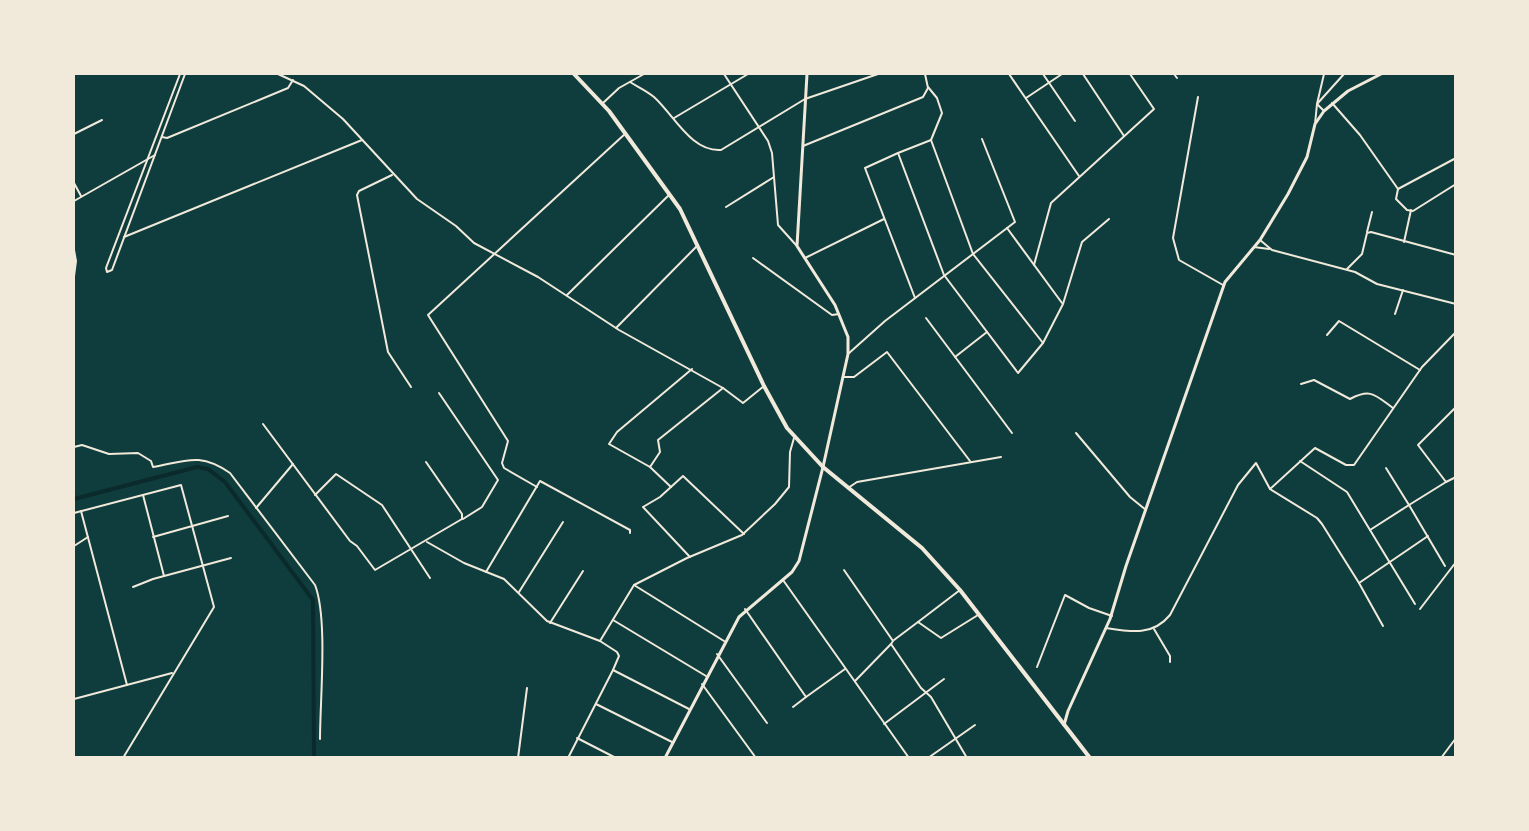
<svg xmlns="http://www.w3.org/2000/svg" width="1529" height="831" viewBox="0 0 1529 831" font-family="Mulish,sans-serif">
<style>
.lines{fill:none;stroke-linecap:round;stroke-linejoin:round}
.canal{stroke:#0a2a2b;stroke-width:4}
.minor{stroke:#f1e9da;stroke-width:2}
.tertiary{stroke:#f1e9da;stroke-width:3}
.trunk{stroke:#f1e9da;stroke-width:4}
</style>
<rect width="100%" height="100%" fill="#0f3d3e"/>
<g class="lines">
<!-- canal -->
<path class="canal" d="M74,499L197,467L208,469L225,482L313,600L314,758"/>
<!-- minor -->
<g class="minor">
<path d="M180,74L106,268L107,272L112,270L185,74"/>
<path d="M278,74L304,86L343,119L417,199L456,226L474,243L538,277L619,330L723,388"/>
<path d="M724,74L768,141L772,153L778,225L796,245"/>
<path d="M1009,74L1079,176"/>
<path d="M1043,74L1075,121"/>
<path d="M1083,74L1124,136"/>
<path d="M1174,74L1177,78"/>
<path d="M1324,74L1317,104L1324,111"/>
<path d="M630,82C638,87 647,91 654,97C674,115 691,152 721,150L805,99L878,74"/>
<path d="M928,87L937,98L942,113L931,140L973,254L1043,343"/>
<path d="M1198,97L1173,238L1179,260L1223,285"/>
<path d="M1026,98L1062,74"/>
<path d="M603,103L619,88L644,74"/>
<path d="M1332,103L1360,135L1398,189L1456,158"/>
<path d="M674,118L748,74"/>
<path d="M1455,118L1456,120"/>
<path d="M1315,124L1317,104L1344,74"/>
<path d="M74,134L102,120"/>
<path d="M162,137L167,138L288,88L293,80"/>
<path d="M803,146L923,97L928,88L925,74"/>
<path d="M898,153L931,140"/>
<path d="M392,175L359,191L357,195L388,352L411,387"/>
<path d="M74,183L81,196"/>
<path d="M1398,189L1396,199L1407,210L1413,211L1456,184"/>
<path d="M74,201L155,155"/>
<path d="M726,207L774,177"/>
<path d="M1007,228L1062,303"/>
<path d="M1367,232L1372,212"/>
<path d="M124,237L362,140"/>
<path d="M1260,240L1272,250L1355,272L1377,284L1456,304"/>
<path d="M1404,242L1411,210"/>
<path d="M1254,247L1269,249"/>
<path d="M74,250L76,261L74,276"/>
<path d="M753,258L832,315L839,314"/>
<path d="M805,258L884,219"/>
<path d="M1034,265L1051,203L1154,109L1130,74"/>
<path d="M1347,269L1362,254L1367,233L1371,232L1456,255"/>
<path d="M567,295L670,194"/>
<path d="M915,298L865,168L898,153L944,275L1018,373L1043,343L1063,304L1082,242L1109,219"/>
<path d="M1395,314L1403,290"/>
<path d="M926,318L1012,433"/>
<path d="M616,328L696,247"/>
<path d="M1455,332L1456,315"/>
<path d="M1327,335L1339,321L1420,370"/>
<path d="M848,354L885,321L1015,222L982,139"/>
<path d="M955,357L987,332"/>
<path d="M692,369L617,432L609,444L650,467L660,452L658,440L723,388L743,403L764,386"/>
<path d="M844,377H854L887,352L970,461"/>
<path d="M1301,384L1314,380L1350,399C1371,388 1375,395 1393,408"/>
<path d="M439,393L498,480L482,507L463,519"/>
<path d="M263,424L350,541L357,546L375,570L462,519V514L426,462"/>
<path d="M1076,433L1130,497L1146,510"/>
<path d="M74,447L82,445L109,454L138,453L151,461L153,467C186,461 200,452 230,473L315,585C328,618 320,700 320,739"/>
<path d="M1300,461L1347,492L1370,530L1409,505L1445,566"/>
<path d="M650,467L671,487"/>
<path d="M1386,468L1409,505L1446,482L1418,445L1456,407"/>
<path d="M1446,482L1456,477"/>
<path d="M537,487L504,468L502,463L508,441L428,315L626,133"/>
<path d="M848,488L857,482L1001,457"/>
<path d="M1270,489L1315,448L1346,465H1354L1422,367L1456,332"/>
<path d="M143,495L164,576"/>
<path d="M315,495L336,474L382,505L430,578"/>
<path d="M256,508L293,464"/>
<path d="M81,511L127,685"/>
<path d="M74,513L181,485L214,607L123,758"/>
<path d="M1370,530L1415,604"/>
<path d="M153,537L228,516"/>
<path d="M427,542L464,563L504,579L547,621L600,641L617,652L619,656L613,670L568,758"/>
<path d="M74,546L88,537"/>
<path d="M690,557L643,507L660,497L683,476L744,534"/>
<path d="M844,570L893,641L891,644L921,688L931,697L967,758"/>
<path d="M486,572L540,481L630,530V533"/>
<path d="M783,580L909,758"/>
<path d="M634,585L724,641"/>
<path d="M133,587L153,579L231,558"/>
<path d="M519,592L563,522"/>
<path d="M745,609L806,697L793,707"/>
<path d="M1420,609L1456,562"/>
<path d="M613,620L706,676"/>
<path d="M918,622L960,590"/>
<path d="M550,623L583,571"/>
<path d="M1383,626L1359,583L1428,536"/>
<path d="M1106,628C1131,632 1153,636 1170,615L1238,485L1256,463L1270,489L1317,518L1322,524L1359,583"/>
<path d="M1154,629L1170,656V662"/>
<path d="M894,640L918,622L941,638L978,615"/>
<path d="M600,641L634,585L687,558L742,535L775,504L789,487L790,452L794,438"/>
<path d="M717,654L767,723"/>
<path d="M1037,667L1065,595L1089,608L1112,616"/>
<path d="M613,670L689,709"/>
<path d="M855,681L891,644"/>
<path d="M702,684L756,758"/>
<path d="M806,697L845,669"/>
<path d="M74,699L172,673"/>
<path d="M596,704L672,742"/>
<path d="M884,724L944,679"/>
<path d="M577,738L616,758"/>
<path d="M518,758L527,688"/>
<path d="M928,758L975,725"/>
<path d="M1441,758L1456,738"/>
</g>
<!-- tertiary -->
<g class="tertiary">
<path d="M1064,725L1068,711L1110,619L1126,566L1225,282L1260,240L1288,194L1307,157L1315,124L1324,111L1348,91L1381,74"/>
<path d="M665,758L739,617L792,572L799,561L823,467L848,354V337L835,305L797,246L807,74"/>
</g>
<!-- trunk -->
<path class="trunk" d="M574,74L609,111L680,209L764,386L787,428L823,467L922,548L960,590L1090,758"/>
</g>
<!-- border -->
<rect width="1529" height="831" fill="none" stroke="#f1e9da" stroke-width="150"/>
</svg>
